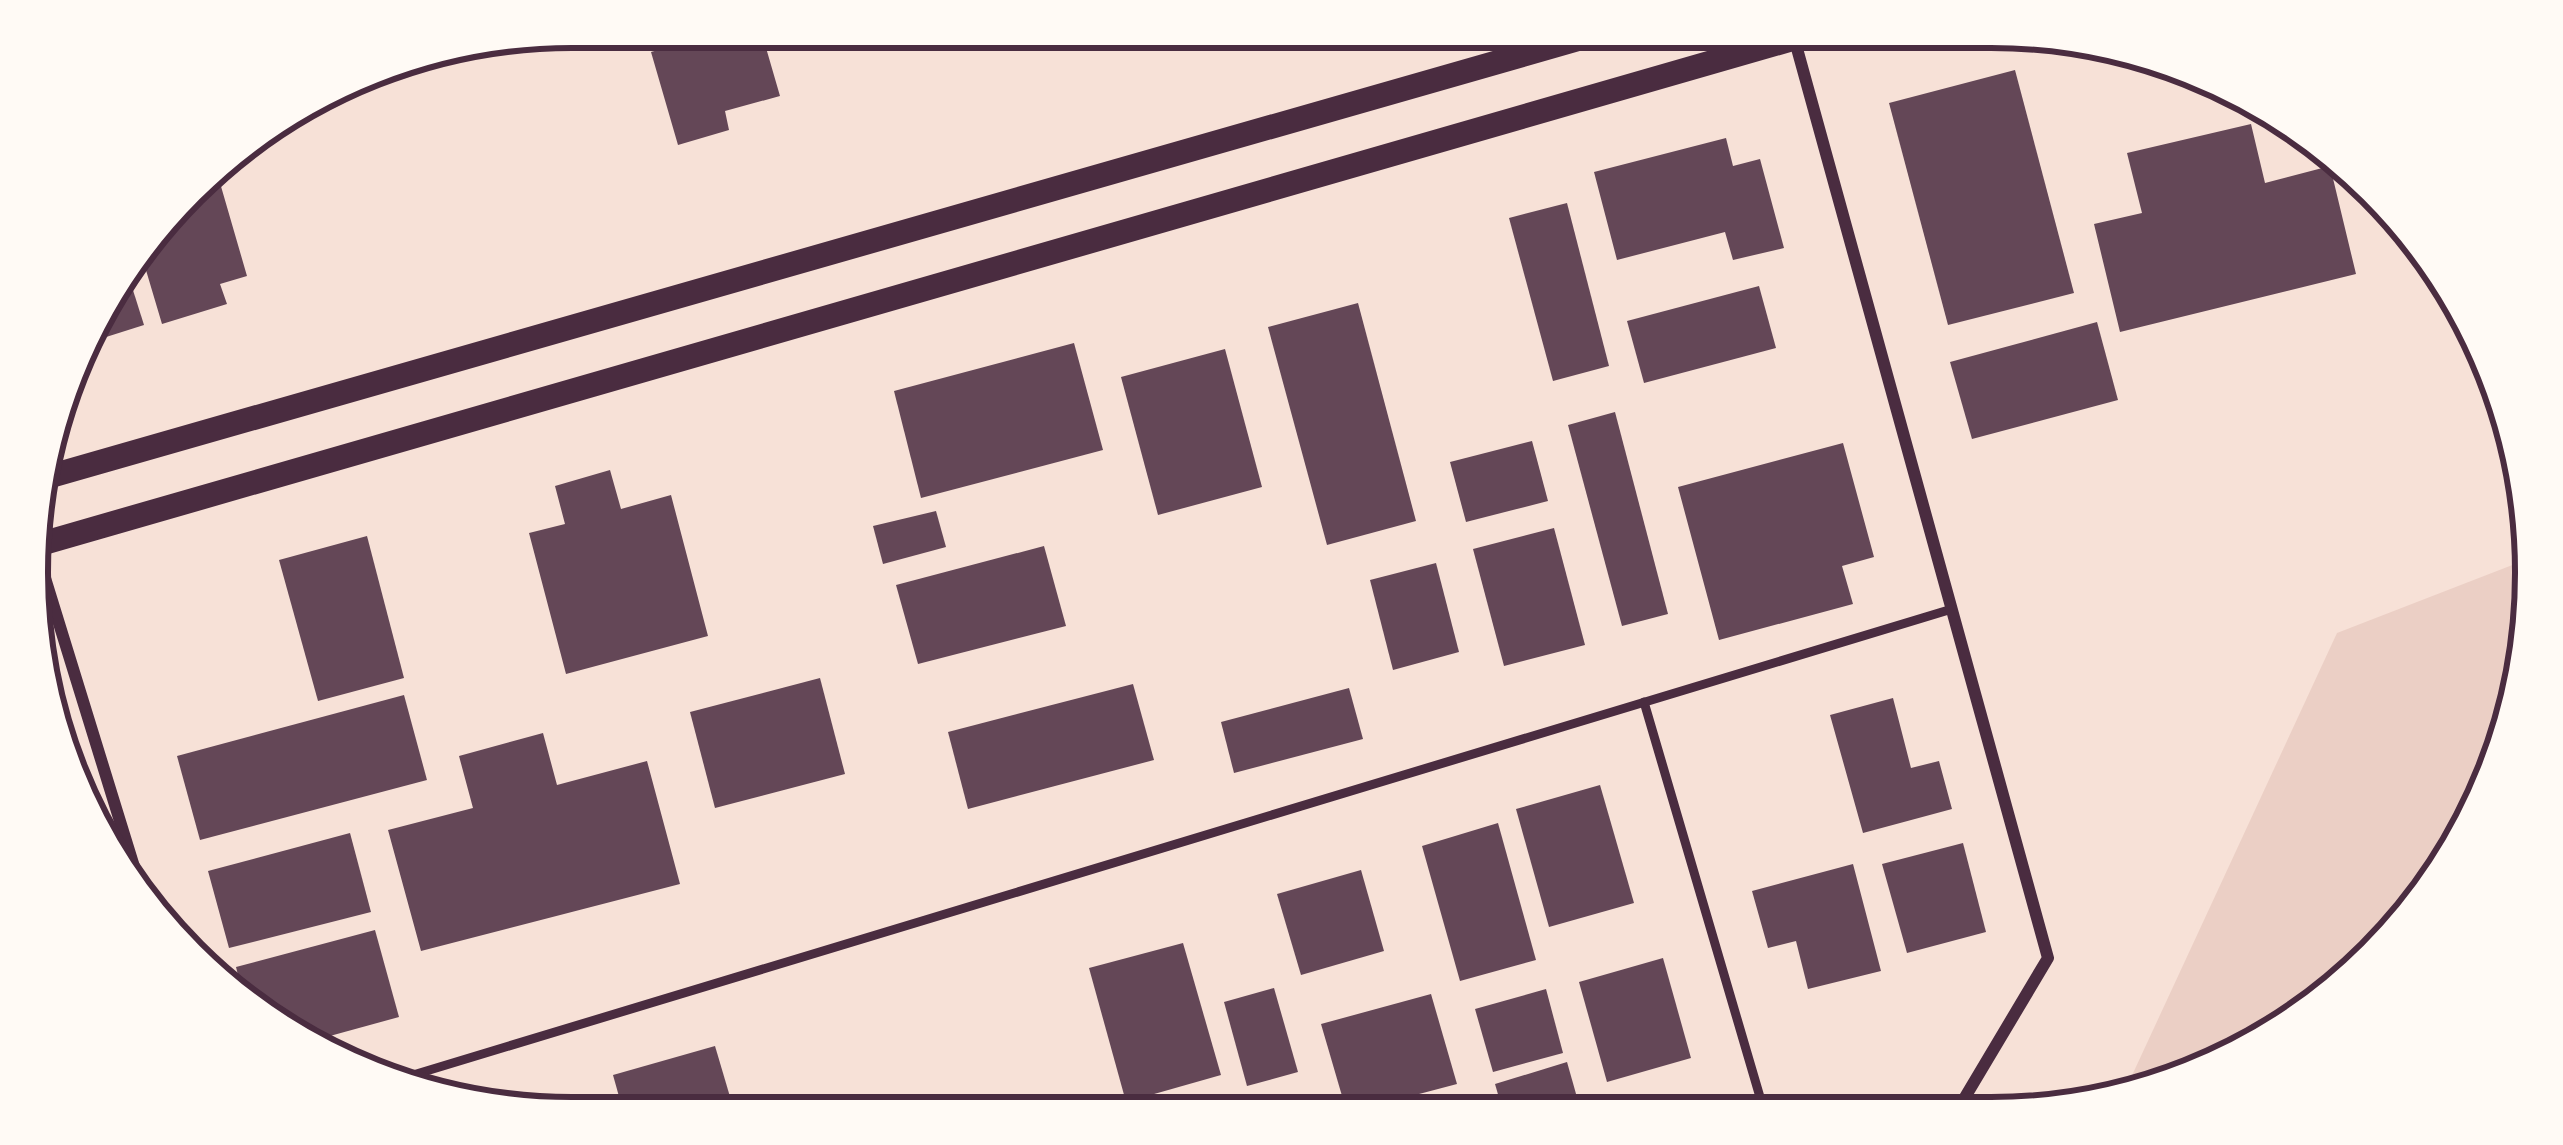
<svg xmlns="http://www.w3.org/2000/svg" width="2563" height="1145" viewBox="0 0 2563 1145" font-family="'Nunito Sans',sans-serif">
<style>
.green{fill:#ebcfc5}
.building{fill:#644757}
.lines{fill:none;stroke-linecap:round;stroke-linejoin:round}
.service{stroke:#4a2c40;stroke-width:9}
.minor{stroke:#4a2c40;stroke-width:12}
.secondary{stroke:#4a2c40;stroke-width:24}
.rim{fill:none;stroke:#4a2c40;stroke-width:6}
</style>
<rect width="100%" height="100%" fill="#f7e1d7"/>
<!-- green -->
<path class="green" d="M2533,557L2536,572L2495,781L2424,904L2323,1005L2200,1076L2122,1097L2337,633Z"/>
<!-- building -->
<g class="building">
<path d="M738,27H760L780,96L725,111L729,130L678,145L651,52Z"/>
<path d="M1029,27H1087V28L1035,45Z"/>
<path d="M2015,70L2074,293L1948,325L1889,103Z"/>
<path d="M2251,124L2265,183L2330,166L2356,274L2120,332L2094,224L2142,213L2127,153Z"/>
<path d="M1726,138L1733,166L1760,159L1784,248L1733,260L1725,232L1617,260L1594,172Z"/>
<path d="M218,176L247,276L220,284L227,304L162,324L140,250L197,182Z"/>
<path d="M1567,203L1609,366L1553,381L1509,218Z"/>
<path d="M126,268L144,325L84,344L100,299Z"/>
<path d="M1759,286L1776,348L1644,383L1627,321Z"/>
<path d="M1358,303L1416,521L1327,545L1268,327Z"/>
<path d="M2097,322L2118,400L1972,439L1950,362Z"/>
<path d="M1074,343L1103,450L921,498L894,391Z"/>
<path d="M1225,349L1262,487L1158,515L1121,377Z"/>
<path d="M1615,412L1668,614L1622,626L1568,425Z"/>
<path d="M1532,441L1548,501L1466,522L1450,462Z"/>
<path d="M1843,443L1874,557L1842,566L1853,604L1719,640L1678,487Z"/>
<path d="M610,470L621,509L671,495L708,636L566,674L529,533L565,524L555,486Z"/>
<path d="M936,511L946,547L883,564L873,526Z"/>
<path d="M1554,528L1585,645L1504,666L1473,549Z"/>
<path d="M367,536L404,678L318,701L279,560Z"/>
<path d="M1044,546L1066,626L918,664L896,585Z"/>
<path d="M1436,563L1459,652L1393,670L1370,580Z"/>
<path d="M820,678L845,774L715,808L690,712Z"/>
<path d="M1133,684L1154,760L968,809L948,732Z"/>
<path d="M1349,688L1363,739L1234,773L1221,722Z"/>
<path d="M404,695L427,780L200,840L177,756Z"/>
<path d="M1893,698L1911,768L1939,761L1952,809L1863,833L1830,715Z"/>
<path d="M543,733L557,785L647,761L680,884L421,951L388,830L473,808L459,756Z"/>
<path d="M1600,785L1634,903L1549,927L1516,809Z"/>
<path d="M1498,823L1536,960L1460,981L1422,846Z"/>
<path d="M350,833L371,912L229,948L208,871Z"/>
<path d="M1963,843L1986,932L1907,953L1882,864Z"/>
<path d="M1853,864L1881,971L1808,989L1796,941L1768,948L1752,891Z"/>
<path d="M1361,870L1384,951L1301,975L1277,894Z"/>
<path d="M375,930L399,1017L308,1042L245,1003L236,967Z"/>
<path d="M1183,943L1221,1075L1126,1102L1089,968Z"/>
<path d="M1663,958L1691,1058L1607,1082L1579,982Z"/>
<path d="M1274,988L1298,1072L1247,1086L1224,1002Z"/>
<path d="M1546,989L1563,1053L1493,1072L1475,1009Z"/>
<path d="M1431,994L1457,1084L1347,1113L1321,1024Z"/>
<path d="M715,1046L736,1117L625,1118L613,1075Z"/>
<path d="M1567,1062L1582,1115H1504L1495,1084Z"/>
</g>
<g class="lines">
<!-- service -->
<g class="service">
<path d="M1644,702L1765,1114"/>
<path d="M390,1082L1952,609"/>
</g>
<!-- minor -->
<g class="minor">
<path d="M1793,34L2048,958L1955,1114"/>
<path d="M37,552L144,899"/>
</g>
<!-- secondary -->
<g class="secondary">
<path d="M37,480L1620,27"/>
<path d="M37,545L1834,27"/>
</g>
</g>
<!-- crop -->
<path d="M0 0H2563V1145H0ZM572 48H1991A524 524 0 0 1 2515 572V573A524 524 0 0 1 1991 1097H572A524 524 0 0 1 48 573V572A524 524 0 0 1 572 48Z" fill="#fffaf5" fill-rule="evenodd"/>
<path class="rim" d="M572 48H1991A524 524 0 0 1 2515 572V573A524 524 0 0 1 1991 1097H572A524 524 0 0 1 48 573V572A524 524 0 0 1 572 48Z"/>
</svg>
